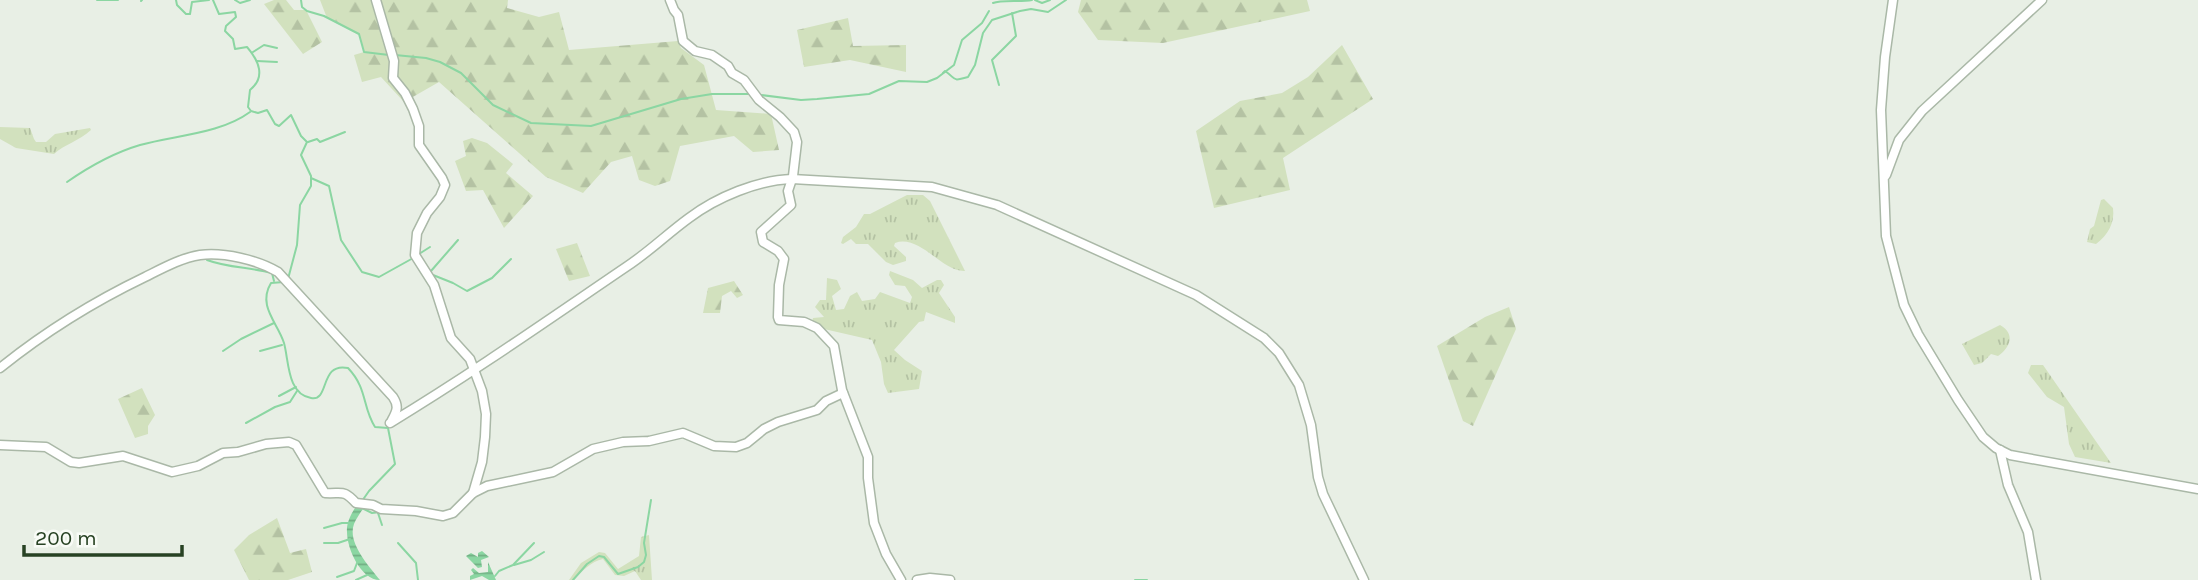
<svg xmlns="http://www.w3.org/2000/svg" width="2198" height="580" viewBox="0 0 2198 580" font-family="Karla,sans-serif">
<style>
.grass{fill:url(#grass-tufts)}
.forest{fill:url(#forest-firs)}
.water{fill:url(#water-rules)}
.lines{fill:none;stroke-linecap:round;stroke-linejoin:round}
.stream{stroke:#8bd6a2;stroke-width:2}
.minor-casing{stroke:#aab8a7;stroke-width:11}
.minor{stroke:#fff;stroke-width:8}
</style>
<defs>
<pattern id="grass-tufts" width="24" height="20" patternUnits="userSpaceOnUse" patternTransform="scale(1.75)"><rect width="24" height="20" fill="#d2e1be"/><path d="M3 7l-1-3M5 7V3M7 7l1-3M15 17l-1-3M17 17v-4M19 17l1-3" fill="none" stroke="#b4c2a3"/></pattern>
<pattern id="forest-firs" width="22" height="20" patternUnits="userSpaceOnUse" patternTransform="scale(1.75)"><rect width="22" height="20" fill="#d2e1be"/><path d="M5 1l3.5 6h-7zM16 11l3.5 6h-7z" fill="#b4c2a3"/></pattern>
<pattern id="water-rules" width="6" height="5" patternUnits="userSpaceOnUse" patternTransform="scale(1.75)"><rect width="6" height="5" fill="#8bd6a2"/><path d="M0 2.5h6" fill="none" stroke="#72af84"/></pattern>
</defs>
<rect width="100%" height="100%" fill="#e8efe5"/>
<!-- grass -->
<g class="grass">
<path d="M0,127L30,128L34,139L36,142H46L55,134L90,128L91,130C79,141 65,144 54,154L16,148L0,139Z"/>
<path d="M907,195H923L930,201L965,271C942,272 920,234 895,243L894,246L906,257V261L893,265L886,262L868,244H856L851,239L843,244L841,243L843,237L856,227L864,214H870Z"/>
<path d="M2104,199L2113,208C2115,223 2108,235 2096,244L2087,242L2090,229L2094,226L2101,200Z"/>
<path d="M890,271L913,280L922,288L937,280H941L944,285L939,293L955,317V323L926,312L924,321L919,322L894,350L905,360L922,371L919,389L888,393L884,384L881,362L872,340L811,326L813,318L824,317L815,307L820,300H826L827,278L837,280L841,289L832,296L836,310L844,309L850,296L857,292L862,301L875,299L880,292L910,303L912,297L905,286L895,285L889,275Z"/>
<path d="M2000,325C2016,334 2010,348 1998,356L1991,354L1982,363L1974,365L1962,344Z"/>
<path d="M2031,365H2043L2111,463L2075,457L2069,444L2064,407L2047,397L2028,373Z"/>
<path d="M649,535L652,580H641L635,571L624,576L615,575L603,559C591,561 582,572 573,580H569L581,563L599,552L605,553L618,569L639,556L641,537Z"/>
</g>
<!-- forest -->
<g class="forest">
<path d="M274,0H286L294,10H306L322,42L303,54L264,4Z"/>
<path d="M320,0H508L507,8L539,17L559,12L569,50L678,41L681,48L704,65L716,110L771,114L779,150L753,152L734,136L680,146L670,181L655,186L639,180L632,156L611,162L583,193L546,177L439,82L404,102L381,77L362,82L354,55L364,52L359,35L327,18Z"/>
<path d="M1081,0H1307L1310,11L1163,43L1098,40L1078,12Z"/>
<path d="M848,18L853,46L906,45V72L850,60L804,67L797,30Z"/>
<path d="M1342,45L1373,99L1283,158L1290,190L1214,208L1196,131L1240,101L1282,93L1308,77Z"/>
<path d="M472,138L487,143L513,164L506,173L533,196L504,228L483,190L466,191L455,161L466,156L463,141Z"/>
<path d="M577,243L590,276L569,281L556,249Z"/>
<path d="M734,281L743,295L737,298L731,291L722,296L720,313H703L708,288Z"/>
<path d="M1509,307L1516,329L1473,426L1463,421L1437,346L1485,317Z"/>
<path d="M142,388L155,415L148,426V434L135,438L118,399Z"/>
<path d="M277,518L290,553L306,549L312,572L288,580H249L234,550L249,535Z"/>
</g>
<!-- water -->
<g class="water">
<path d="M357,505H361L363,509C360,513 356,519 354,524C347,543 369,566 380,580C361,580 347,549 347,532C346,523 352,512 357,505Z"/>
<path d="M482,551L489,557L481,560L482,567L478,568L466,556L471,553L478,557V553Z"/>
<path d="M488,562L496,580H489L482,576L470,580V576L474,574L471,570L473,568L479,573L488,572Z"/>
</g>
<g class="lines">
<!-- stream -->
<g class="stream">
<path d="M97,0H118"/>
<path d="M176,0L177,5L186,14H190L192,2L209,0"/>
<path d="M213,0L219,14L235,12L236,17L226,26L225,31L233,39L235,49L247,47C259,61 266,77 250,90L248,107L251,111L258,113L267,110L275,124L279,126L291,115L301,136L307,142L301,155L311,176V186L300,205L297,245L288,279"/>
<path d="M235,0L240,3L250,0"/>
<path d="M301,0L302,7L307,11L324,16L359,34L364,52L389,55"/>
<path d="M1035,0L1042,3L1050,0"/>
<path d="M141,1L142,0"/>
<path d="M993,3C1001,0 1021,2 1032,0"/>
<path d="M253,52L264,45L277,48"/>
<path d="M395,55L426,58L440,62L461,73L493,105L531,123L591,126L681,99L712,94H752"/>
<path d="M257,61L277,62"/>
<path d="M943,73L945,71C957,79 951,82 968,77L975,65L983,33L992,20L1020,11L1031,9L1048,12L1066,0"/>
<path d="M999,85L992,60L1016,36L1012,13"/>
<path d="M761,95L801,100L817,99L869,94L899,81L927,82L937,78L954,65L962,40L982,23L989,11"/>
<path d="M308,142L317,139L320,142L345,132"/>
<path d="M311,178L329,186L341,240L362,272L379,277L415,257"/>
<path d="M67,182C90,166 113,153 140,145C176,135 220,134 250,112"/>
<path d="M419,254L430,247"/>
<path d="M207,260C228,268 250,267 272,273L274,281"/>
<path d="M431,271L458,240"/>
<path d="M433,275L453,283L467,291L492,278L511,259"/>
<path d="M284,282L271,283C257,306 278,323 284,343C289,361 287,394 311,398C330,402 319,362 348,368C368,389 362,407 375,427L388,428L395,464L369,491L362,501"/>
<path d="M223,351L241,339L274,323"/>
<path d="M260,351L282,345"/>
<path d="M279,396L296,387"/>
<path d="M246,423L275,407L290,402L297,391"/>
<path d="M362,508L372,513L380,512"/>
<path d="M378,513L382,525"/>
<path d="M324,528L342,523H351"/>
<path d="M324,543H338L350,539"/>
<path d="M398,543L416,563L418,580"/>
<path d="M514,565L531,560L544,552"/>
<path d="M495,576L499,571L513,565L534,543"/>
<path d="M337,577L354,571L357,563"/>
<path d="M356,580L367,575"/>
<path d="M573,580L587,564L599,556L604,557L618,574L638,567L644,562L646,555L644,543L651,500"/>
<path d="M1135,580H1147"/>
</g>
<defs>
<g id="minor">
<path d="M376,0L394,61L393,78L405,93L413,109L419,126V145L442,178L445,185L440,197L427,213L417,233L415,255L434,285L451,338L470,359L482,391L486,414L485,437L482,462L473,493"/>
<path d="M670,0L674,10L678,15L683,41L695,51L712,55L728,66L732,73L744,80L759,100L780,117L794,132L797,142L793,176L788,191L791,205L761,232L763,242L778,251L784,259L779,285L778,317L779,320L804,322L817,328L834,346L842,390L868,457V478L874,523L886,554L901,580"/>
<path d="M1893,0L1885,57L1881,110L1886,236L1904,305L1918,334L1958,400L1983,437L1996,448L2010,455L2198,489"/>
<path d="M1886,175L1899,140L1922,111L2042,0"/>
<path d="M0,368C46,331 93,302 145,277C163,268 181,258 200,255C224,252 258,260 278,272L393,397C399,406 397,411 392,420"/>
<path d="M390,423C471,374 548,320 626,267C649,252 667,234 689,218C717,197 758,180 792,179L932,187L997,205L1196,295L1264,338L1279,353L1299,385L1311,425L1318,477L1323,494L1364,580"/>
<path d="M0,445L46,447L71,462L79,463L123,456L172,472L198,466L223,453L238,452L266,444L289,442L296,445L325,493C343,494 343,489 356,503L373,505L381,509L416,511L443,516L453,513L473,493L487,486L553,472L593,449L623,442L649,441L683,433L714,446L736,447L747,443L764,429L778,422L817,410L826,401L843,393"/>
<path d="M2000,450L2008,485L2028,532L2036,580"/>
<path d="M917,580L930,578L950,580"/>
</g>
</defs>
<!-- minor casing -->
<use href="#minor" class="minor-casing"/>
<!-- minor -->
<use href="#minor" class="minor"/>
</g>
<!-- scale -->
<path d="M24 545v10h158v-10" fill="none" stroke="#274223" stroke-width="3.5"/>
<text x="35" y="545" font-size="21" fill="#274223" stroke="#f8fbf6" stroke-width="5" paint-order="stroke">200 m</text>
</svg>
